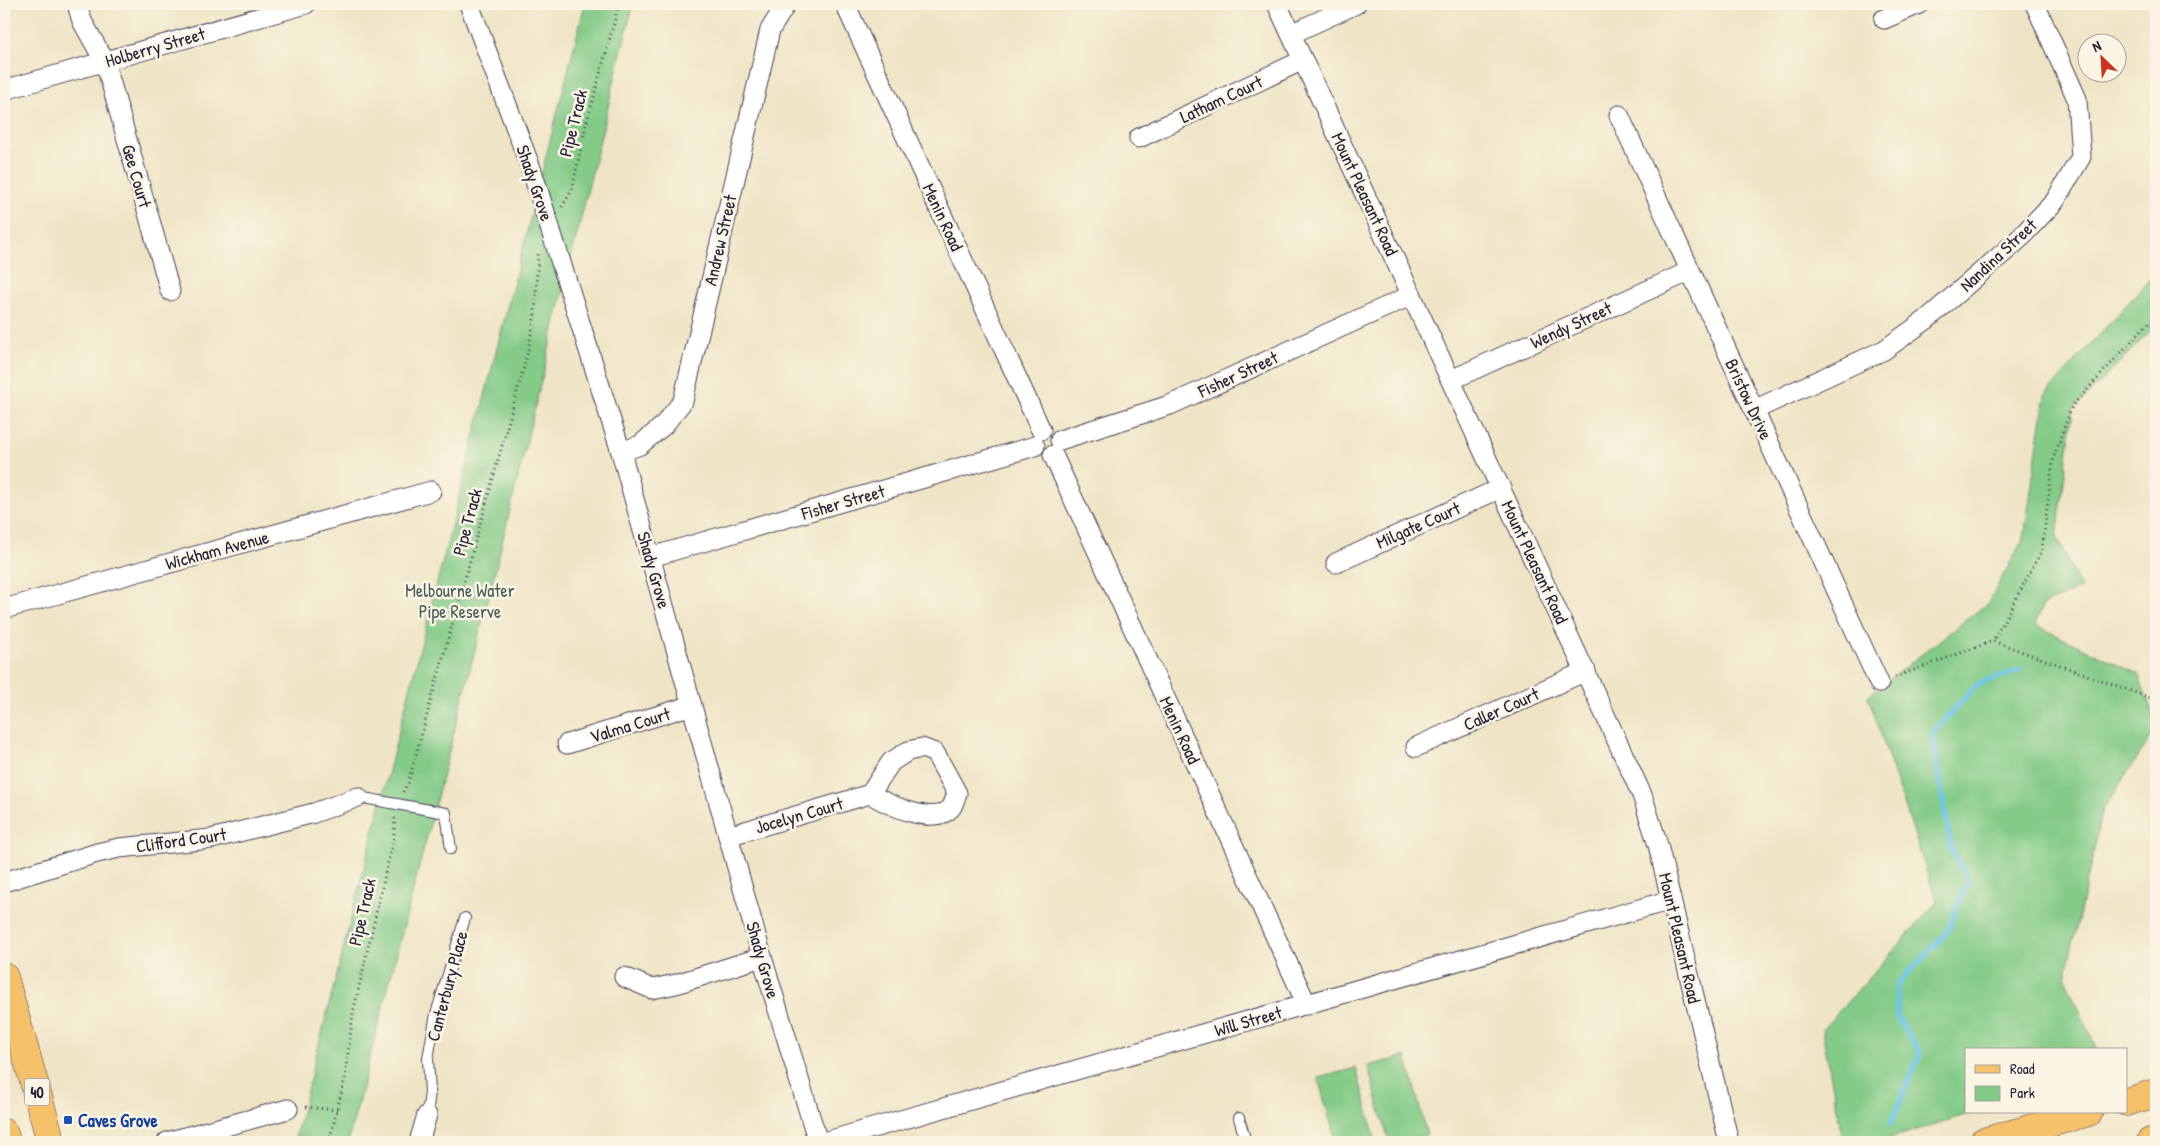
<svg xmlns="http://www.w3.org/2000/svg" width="2160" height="1146" viewBox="0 0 2160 1146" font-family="'Patrick Hand',sans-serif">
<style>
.green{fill:#83cb87;stroke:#527661}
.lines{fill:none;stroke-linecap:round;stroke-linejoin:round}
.stream{stroke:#69c4e7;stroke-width:5.5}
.lane-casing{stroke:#413f50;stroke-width:12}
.street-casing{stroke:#413f50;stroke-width:21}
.primary-casing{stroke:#413f50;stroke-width:29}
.highway-casing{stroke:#413f50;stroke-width:29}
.path{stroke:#413f50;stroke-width:3;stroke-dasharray:1 4;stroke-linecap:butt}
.lane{stroke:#fff;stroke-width:10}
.street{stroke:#fff;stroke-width:19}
.primary{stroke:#f5c16b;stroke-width:28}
.highway{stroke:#f5c16b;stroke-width:28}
.transit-dot{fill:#1a4fb4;stroke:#fcf5e5;stroke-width:2}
.labels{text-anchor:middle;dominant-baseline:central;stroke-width:5;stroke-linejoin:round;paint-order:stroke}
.shield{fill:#fcf5e5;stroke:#63616e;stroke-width:1}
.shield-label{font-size:16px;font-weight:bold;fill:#22223b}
.street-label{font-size:18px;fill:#22223b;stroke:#fcf5e5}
.park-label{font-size:18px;fill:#445d56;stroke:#fcf5e5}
.transit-label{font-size:18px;font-weight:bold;fill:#164399;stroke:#fcf5e5;text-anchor:start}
</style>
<rect width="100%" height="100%" fill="#fcf5e5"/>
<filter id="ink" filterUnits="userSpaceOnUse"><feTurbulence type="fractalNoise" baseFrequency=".02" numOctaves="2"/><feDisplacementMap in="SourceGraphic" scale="10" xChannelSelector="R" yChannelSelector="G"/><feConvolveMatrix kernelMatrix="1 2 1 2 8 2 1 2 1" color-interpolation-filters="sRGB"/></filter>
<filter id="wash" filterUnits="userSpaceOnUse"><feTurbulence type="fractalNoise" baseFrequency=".0096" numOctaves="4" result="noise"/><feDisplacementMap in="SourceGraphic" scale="20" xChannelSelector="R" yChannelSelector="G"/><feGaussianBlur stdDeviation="1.12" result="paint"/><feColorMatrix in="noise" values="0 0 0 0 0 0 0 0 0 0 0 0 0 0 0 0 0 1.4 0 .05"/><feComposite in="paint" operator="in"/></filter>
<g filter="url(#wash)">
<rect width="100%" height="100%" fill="#efe4c5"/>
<!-- green -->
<g class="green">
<path d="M585,4H633L489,596L348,1142H294Z"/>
<path d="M2156,272V325L2073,410L2057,537L2081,588L2043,605L2035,625L2138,674L2156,722V730L2103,809L2065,978L2097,1050H1966V1112H1975L1878,1142H1843L1822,1030L1937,902L1868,696L1988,603L2024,538L2045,395Z"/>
<path d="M1406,1056L1427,1135L1399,1142H1389L1368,1066Z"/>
<path d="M1356,1068L1376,1142H1336L1318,1078Z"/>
</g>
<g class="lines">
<!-- stream -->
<path class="stream" d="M1891,1123L1920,1054L1897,1017V985L1947,932L1968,880L1951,848L1932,733L1978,684L2020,670"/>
</g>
</g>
<g filter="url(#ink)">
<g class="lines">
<defs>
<g id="lane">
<path d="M358,797L446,813L451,849"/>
<path d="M427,1115L430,1092L428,1058L436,1014L465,918"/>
<path d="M1239,1118L1246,1142"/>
</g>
<g id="street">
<path d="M77,4L82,21L105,62L170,291"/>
<path d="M469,4L532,171L621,452L762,957L818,1142"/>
<path d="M845,4L1041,430"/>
<path d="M1277,4L1642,795L1658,845L1729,1142"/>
<path d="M1884,19L1919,4"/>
<path d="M1291,34L1356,4"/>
<path d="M4,90L306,4"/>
<path d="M1619,115L1879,683"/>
<path d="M1139,138L1303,60"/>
<path d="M1451,380L1690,271"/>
<path d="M1754,410L1884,350L1926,320L2017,241L2055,201L2081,157L2077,99L2035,4"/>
<path d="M1060,440L1170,405L1412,295"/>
<path d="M621,452L640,445L663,426L683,401L770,30L786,4"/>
<path d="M1053,455L1307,1005"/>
<path d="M651,557L1035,446"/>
<path d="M1336,563L1501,488"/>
<path d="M4,609L431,491"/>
<path d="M567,744L692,705"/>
<path d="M1416,747L1586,671"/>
<path d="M728,836L870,794L891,762L908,751L922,748L935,753L957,793C955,798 954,804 951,808C934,827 887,804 870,794"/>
<path d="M4,882L97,853L119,848L211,839L314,813L358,797"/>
<path d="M624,977L652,989L676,984L762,957"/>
<path d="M167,1142L288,1109"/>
<path d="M419,1142L427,1115"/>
<path d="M824,1142L1671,900"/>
</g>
<g id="primary">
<path d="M2126,1102L2156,1093"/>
<path d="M1983,1142L2089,1112"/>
<path d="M2150,1142L2156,1140"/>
</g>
<g id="highway">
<path d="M4,977L51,1142"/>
<path d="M4,1133L6,1142"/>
</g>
</defs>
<!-- lane casing -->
<use href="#lane" class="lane-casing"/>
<!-- street casing -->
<use href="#street" class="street-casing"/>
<!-- primary casing -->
<use href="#primary" class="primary-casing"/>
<!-- highway casing -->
<use href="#highway" class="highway-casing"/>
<!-- path -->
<g class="path">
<path d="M562,207L572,190L584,133L619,4"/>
<path d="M2156,316L2139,333L2072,406L2053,459L2042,550L1993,641L2156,700"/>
<path d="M1895,677L1993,641"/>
<path d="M403,792L408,783L527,356L535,313L538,254"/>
<path d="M306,1107L337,1110"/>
<path d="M329,1142L345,1078L353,1013L394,836L395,817"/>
</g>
<!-- lane -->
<use href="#lane" class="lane"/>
<!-- street -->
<use href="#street" class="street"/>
<!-- primary -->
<use href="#primary" class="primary"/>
<!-- highway -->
<use href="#highway" class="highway"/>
</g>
</g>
<!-- markers -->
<rect class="transit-dot" x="63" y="1115" width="10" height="10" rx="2.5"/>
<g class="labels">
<!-- shield labels -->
<rect class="shield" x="24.5" y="1078.5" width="25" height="27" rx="4"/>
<g class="shield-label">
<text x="37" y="1092">40</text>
</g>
<!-- street labels -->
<g class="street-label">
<text transform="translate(155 47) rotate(-16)">Holberry Street</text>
<text transform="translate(1221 99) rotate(-25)">Latham Court</text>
<text transform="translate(573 123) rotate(-76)">Pipe Track</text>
<text transform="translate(137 176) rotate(74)">Gee Court</text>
<text transform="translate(535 183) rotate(71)">Shady Grove</text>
<text transform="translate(1365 194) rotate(65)">Mount Pleasant Road</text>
<text transform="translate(943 217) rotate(65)">Menin Road</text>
<text transform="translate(720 240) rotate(-77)">Andrew Street</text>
<text transform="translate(1998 255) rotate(-43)">Nandina Street</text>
<text transform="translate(1571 325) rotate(-25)">Wendy Street</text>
<text transform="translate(1238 374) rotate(-25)">Fisher Street</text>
<text transform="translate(1749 399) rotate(65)">Bristow Drive</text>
<text transform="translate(843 502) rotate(-16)">Fisher Street</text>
<text transform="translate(467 522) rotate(-75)">Pipe Track</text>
<text transform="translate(1418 525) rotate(-24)">Milgate Court</text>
<text transform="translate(217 550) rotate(-15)">Wickham Avenue</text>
<text transform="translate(1535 562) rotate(65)">Mount Pleasant Road</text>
<text transform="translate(654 570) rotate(74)">Shady Grove</text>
<text transform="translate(1501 709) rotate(-24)">Caller Court</text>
<text transform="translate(630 725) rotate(-17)">Valma Court</text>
<text transform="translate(1180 730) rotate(65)">Menin Road</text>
<text transform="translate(799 815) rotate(-16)">Jocelyn Court</text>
<text transform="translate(181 840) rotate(-8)">Clifford Court</text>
<text transform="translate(362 912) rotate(-77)">Pipe Track</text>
<text transform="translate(1680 938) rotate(77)">Mount Pleasant Road</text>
<text transform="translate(763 960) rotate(74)">Shady Grove</text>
<text transform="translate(447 986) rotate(-75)">Canterbury Place</text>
<text transform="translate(1248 1021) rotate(-16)">Will Street</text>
</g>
<!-- park labels -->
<g class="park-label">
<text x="460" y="590">Melbourne Water<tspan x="460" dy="21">Pipe Reserve</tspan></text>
</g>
<!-- transit labels -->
<g class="transit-label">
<text x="78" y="1120">Caves Grove</text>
</g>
</g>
<!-- margin -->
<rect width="2160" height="1146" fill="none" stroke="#fcf5e5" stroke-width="20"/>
<!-- legend -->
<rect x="1965" y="1048" width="162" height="65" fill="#fcf5e5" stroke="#a5a1a1"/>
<rect x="1975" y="1065" width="25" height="8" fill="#f5c16b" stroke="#a5a1a1"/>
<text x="2010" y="1074" font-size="15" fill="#22223b">Road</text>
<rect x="1975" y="1086" width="25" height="15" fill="#83cb87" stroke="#a5a1a1"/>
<text x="2010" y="1098" font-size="15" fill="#22223b">Park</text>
<!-- north arrow -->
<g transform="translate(2102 58) rotate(335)"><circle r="24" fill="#fcf5e5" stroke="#a5a1a1"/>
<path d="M0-4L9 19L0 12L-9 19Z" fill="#c8321e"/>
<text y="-8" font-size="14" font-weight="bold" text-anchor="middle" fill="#22223b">N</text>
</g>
</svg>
